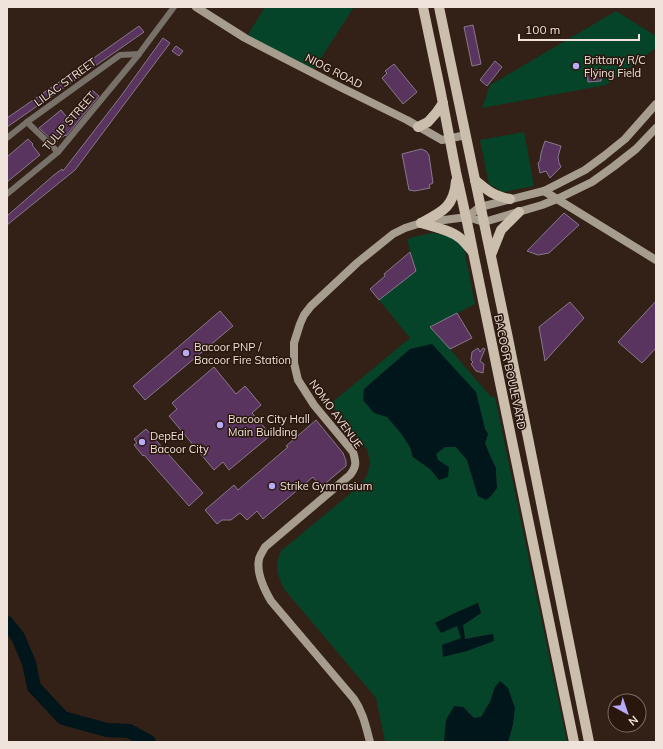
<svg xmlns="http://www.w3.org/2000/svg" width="663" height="749" viewBox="0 0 663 749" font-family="Mulish,sans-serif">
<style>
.green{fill:#054429;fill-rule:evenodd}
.water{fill:#00161a}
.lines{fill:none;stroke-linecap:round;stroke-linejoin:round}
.river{stroke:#00161a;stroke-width:14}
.building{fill:#58345f;stroke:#88788b}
.street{stroke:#787169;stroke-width:6}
.secondary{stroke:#a79d8f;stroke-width:8}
.primary{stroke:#cbbeac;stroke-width:10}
.poi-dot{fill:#b9abf7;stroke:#29170d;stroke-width:1.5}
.labels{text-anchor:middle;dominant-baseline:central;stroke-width:3;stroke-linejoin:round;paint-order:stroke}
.poi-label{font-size:11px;fill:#f0e3dc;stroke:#29170d;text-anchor:start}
.street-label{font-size:11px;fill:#f0e3dc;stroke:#29170d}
</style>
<rect width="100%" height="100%" fill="#332016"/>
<!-- green -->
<g class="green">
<path d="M265,7H354L314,69L247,36Z"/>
<path d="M616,11L656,36V48L606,85L482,108L490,85Z"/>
<path d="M524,132L534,186L503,192L489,184L480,140Z"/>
<path d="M433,233C445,234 453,239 463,244L475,304L431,327L491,397H495L567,742H508L513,724L495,687L490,702L481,717L474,718L463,707L444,741L446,742H385L376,698L284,589C277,573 274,568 281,551L357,488L367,476L370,462L367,449L330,404L410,338L379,300L416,271L407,240L413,237ZM387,417L485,429L488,434L485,443L491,458L496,468V475L497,488L478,496L467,460L456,447H445L436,454L438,460L439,480L430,469L413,457L410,447L400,432ZM478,603L481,613L463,625L465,639L493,634L494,641L442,645L462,639L457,626L435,623L455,613Z"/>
</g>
<!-- water -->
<g class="water">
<path d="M432,344L476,392L485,429L488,434L485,443L491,458L496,468V475L497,488L491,496L486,500L478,496L467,460L456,447H445L436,454L438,460L449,467L448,477L439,480L430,469L413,457L410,447L400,432L387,417L374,413L363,400L364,389L410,349Z"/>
<path d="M478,603L481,613L463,625L465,639L493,634L494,641L467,651L443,657L442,645L461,638L457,626L441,633L435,623L455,613Z"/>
<path d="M500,681L508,688L515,708L513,724L508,742H446L444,741L446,720L454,706L463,707L474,718L481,717L490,702L495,687Z"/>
</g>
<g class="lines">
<!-- river -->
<path class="river" d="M7,623L18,637L29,663L34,687L63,718L107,730L129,731L149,742"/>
</g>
<!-- building -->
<g class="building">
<path d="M473,25L481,64L472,66L464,27Z"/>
<path d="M139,26L144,32L7,127V118L91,60Z"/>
<path d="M163,38L170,43L75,170L7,225V216L54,175L62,169L63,171L121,96Z"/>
<path d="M176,46L183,51L179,56L172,51Z"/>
<path d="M495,61L502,67L487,86L480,80Z"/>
<path d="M394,64L417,92L403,104L382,78L387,73L385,71Z"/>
<path d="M602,69L601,81L588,82L587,71Z"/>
<path d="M92,90L99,96L66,136L65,135L55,143L39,128L61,110L69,120Z"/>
<path d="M28,139L33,144L32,145L40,155L7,182V157Z"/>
<path d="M545,141L561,146L558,157L559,163L561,167L550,178L546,171L540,173L538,163L540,161L541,153Z"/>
<path d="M421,149L426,151L429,155L433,183L429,185L430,188L415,191L409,190L402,154Z"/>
<path d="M564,213L579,225L549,253L538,255L527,251Z"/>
<path d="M410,252L416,271L379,300L370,289L385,276L384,274Z"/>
<path d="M656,301V348L642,363L618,342Z"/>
<path d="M570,302L584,318L545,361L539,327Z"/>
<path d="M220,311L233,326L145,400L133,386Z"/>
<path d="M457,313L472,338L450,349L430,327Z"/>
<path d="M478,348L480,352L483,348L485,349L480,361L484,364L483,373L476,371L471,364L473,362L471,360L472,352Z"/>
<path d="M214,367L236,394L245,386L261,405L252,413L271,435L229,470L223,462L214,470L169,416L177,409L172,403Z"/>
<path d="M316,420L343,453L346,461V466L321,487L313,477L263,519L257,511L247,520L240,513L231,520H222L217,524L205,510L234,485L238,490L288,447L286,446Z"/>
<path d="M146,429L203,493L189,506L144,455L143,456L134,445L137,443L134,439Z"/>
</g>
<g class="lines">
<!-- street -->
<g class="street">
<path d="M27,122L58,152"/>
<path d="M7,138L27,122L120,55L139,54"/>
<path d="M7,194L58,152L139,54L174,7"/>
</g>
<!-- secondary -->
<g class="secondary">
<path d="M196,7L245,38L338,86L407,120L442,140L466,135"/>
<path d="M544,191L656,260"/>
<path d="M467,217L480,207L544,191L585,170L604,156L625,139L656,104"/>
<path d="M370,742C366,727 363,712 354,699L271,601C264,589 256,573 259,559C260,555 263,551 265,547L350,475C357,466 356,462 353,452L314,405L298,380L294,363V343L300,324L304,315L311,306L357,263L393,234L405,228L421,223L467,217L484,222L542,205L557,199L592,182L613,167L636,149L656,128"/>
</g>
<!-- primary -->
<g class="primary">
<path d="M423,7C435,62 446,117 456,172C462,199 468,225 473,252L574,742"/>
<path d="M439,7L508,338L589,742"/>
<path d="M418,127L428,122L436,113L443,103"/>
<path d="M475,180C488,191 494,196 510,199"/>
<path d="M421,223C442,212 454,207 456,181"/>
<path d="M421,223C434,227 450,230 460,238C465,242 469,248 473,252"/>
<path d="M491,255L501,230L519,212"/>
</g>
</g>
<!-- markers -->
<g class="poi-dot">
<circle cx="576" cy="66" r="4"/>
<circle cx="186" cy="353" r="4"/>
<circle cx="220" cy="425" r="4"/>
<circle cx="142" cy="442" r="4"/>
<circle cx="272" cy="486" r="4"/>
</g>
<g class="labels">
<!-- poi labels -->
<g class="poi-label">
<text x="584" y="60">Brittany R/C<tspan x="584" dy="13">Flying Field</tspan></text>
<text x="194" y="347">Bacoor PNP /<tspan x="194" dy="13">Bacoor Fire Station</tspan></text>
<text x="228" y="419">Bacoor City Hall<tspan x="228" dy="13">Main Building</tspan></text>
<text x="150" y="436">DepEd<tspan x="150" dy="13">Bacoor City</tspan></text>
<text x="280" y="486">Strike Gymnasium</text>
</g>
<!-- street labels -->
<g class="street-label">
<text transform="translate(334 71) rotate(27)">NIOG ROAD</text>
<text transform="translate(65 82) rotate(-36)">LILAC STREET</text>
<text transform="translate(69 121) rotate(-49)">TULIP STREET</text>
<text transform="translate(510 372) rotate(78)">BACOOR BOULEVARD</text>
<text transform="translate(336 414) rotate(54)">NOMO AVENUE</text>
</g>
</g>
<!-- border -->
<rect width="663" height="749" fill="none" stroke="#f0e3dc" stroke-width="16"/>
<!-- north arrow -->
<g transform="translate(627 713) rotate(140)"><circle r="19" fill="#29170d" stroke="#796960"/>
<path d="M0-3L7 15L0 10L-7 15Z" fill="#b9abf7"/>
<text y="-6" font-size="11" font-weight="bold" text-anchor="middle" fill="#f0e3dc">N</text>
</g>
<!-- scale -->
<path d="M519 34v6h120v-6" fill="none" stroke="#f0e3dc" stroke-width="2"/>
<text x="525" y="34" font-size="12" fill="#f0e3dc" stroke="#29170d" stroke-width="3" paint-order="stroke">100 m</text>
</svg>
